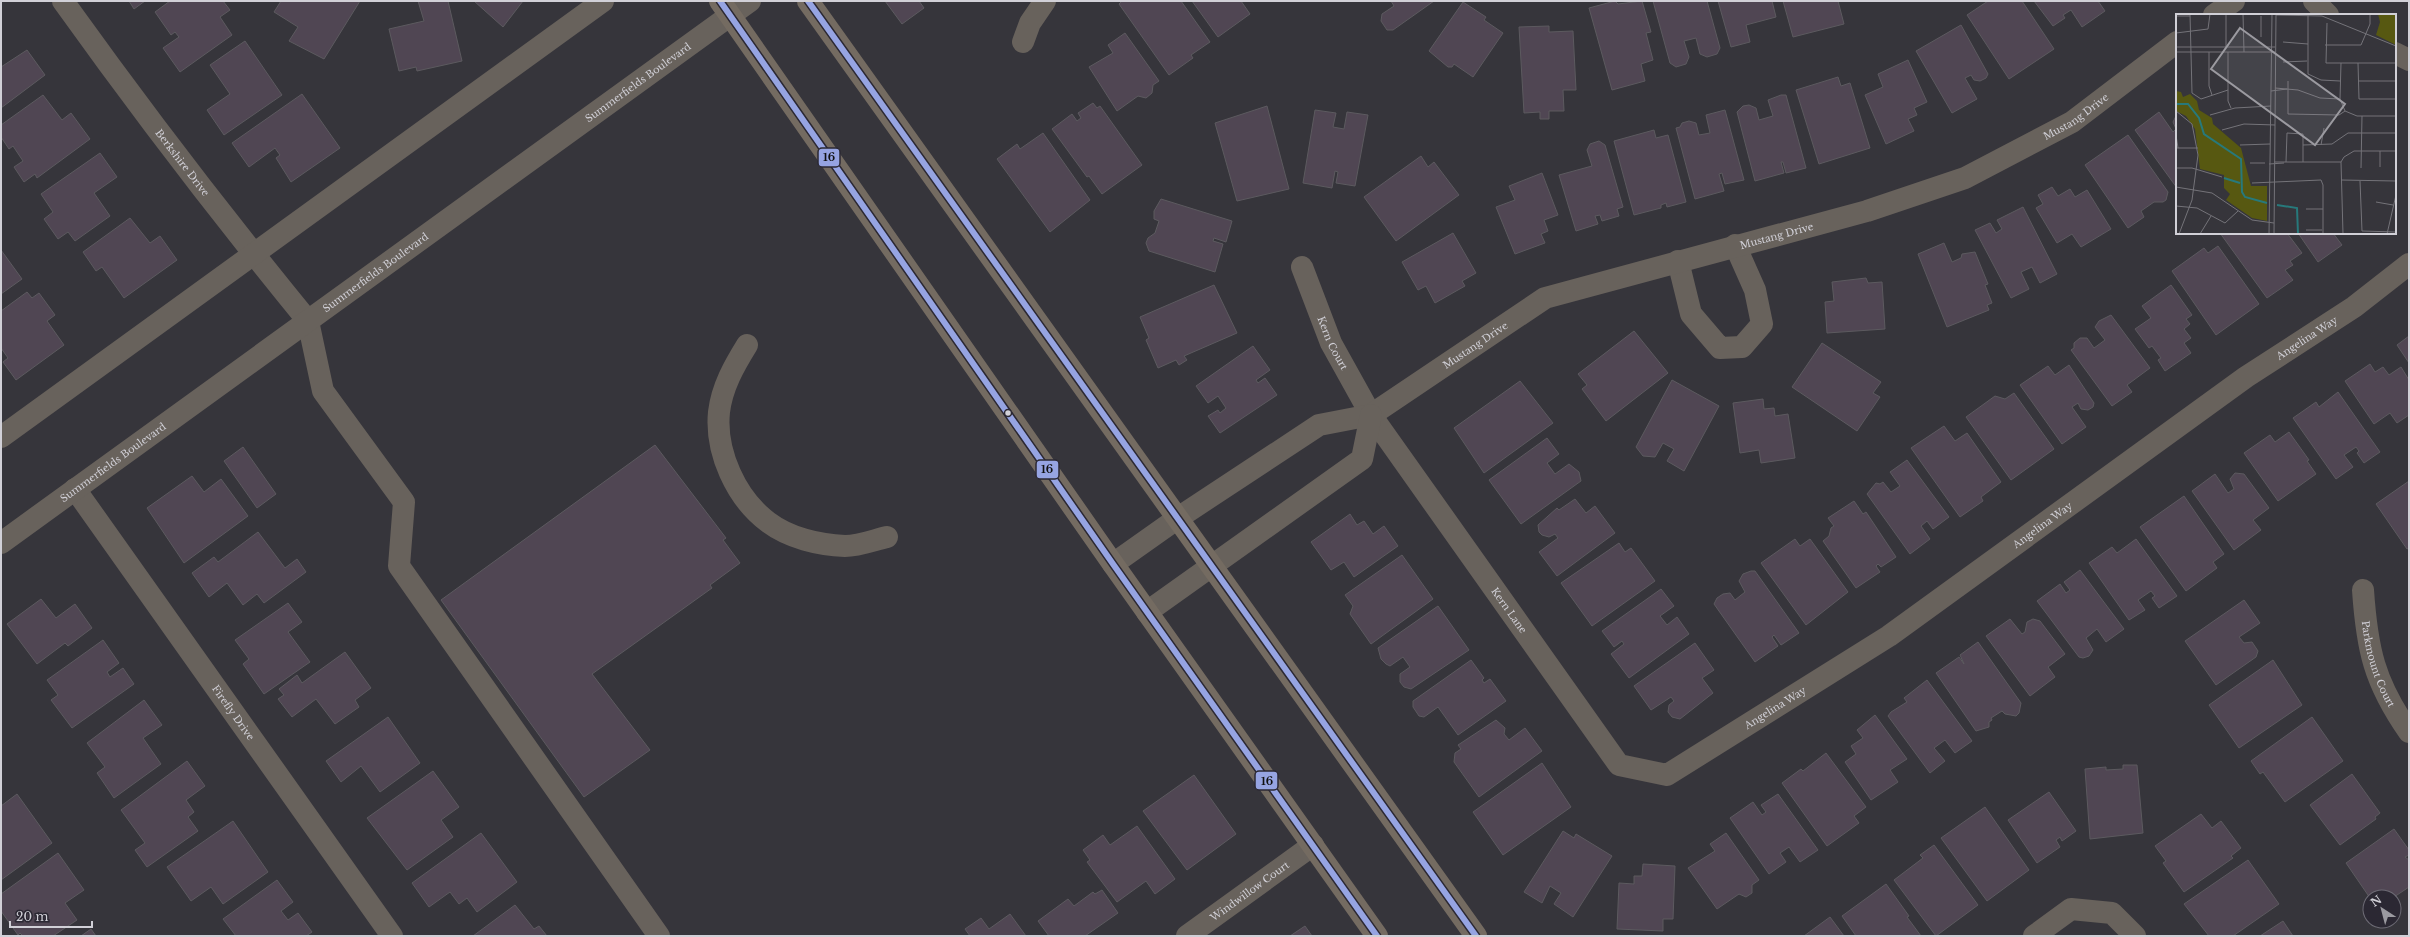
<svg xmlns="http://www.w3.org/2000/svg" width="2410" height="937" viewBox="0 0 2410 937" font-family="'Libre Baskerville',serif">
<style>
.building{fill:#504653;stroke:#5c5a5f}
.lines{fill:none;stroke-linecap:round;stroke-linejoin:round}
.minor{stroke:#68625c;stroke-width:22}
.major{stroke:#746b61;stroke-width:22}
.bus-1-casing{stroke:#2b2833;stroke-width:9}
.bus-1{stroke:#96a4e2;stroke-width:6}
.bus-dot{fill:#d1d0d7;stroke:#2b2833;stroke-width:1.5}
.labels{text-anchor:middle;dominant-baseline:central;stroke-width:3;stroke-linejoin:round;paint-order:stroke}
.street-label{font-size:10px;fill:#d1d0d7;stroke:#2b2833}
.inset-river{fill:none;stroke:#27797b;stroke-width:2}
.inset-road{fill:none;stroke:#747379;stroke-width:1}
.view{fill:#9b9aa0;fill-opacity:0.15;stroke:#9b9aa0;stroke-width:2}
.inset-edge{fill:none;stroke:#d1d0d7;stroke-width:2}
.line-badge{stroke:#2b2833;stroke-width:1.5}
.pale-badge-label{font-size:11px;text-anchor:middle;font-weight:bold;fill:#111}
</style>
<rect width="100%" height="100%" fill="#36353b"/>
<!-- building -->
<g class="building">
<path d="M129,1H145L134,9Z"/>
<path d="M170,1H223L230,10L220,17L232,35L180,72L163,48L179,37L175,32L171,35L155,12Z"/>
<path d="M281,1H360L324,59L289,41L298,27L274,12Z"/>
<path d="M418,1H448L462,61L417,71L416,67L399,71L389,29L424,21Z"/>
<path d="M474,1H523L503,27Z"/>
<path d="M885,1H919L924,8L902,24Z"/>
<path d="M1122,1H1181L1210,42L1191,55L1193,58L1169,75L1119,4Z"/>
<path d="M1192,1H1241L1250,14L1218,37Z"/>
<path d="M1391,1H1434L1393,30H1387L1381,21L1382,14L1394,6Z"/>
<path d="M1615,1L1618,4L1642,1L1651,32L1646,33L1653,60L1641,64L1645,81L1612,90L1589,8Z"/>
<path d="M1653,1H1707L1720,48L1717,54L1707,57L1700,54L1696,38L1684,41L1689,57L1686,64L1676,67L1670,63Z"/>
<path d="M1718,1H1772L1776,17L1746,25L1750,42L1731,47Z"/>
<path d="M1783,1H1838L1844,24L1793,37Z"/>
<path d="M1988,1H2022L2054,49L2009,79L1967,15Z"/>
<path d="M2034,1H2098L2105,11L2082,27L2071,10L2063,15L2065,18L2053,26Z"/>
<path d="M1463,2L1486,17L1484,20L1503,33L1473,77L1454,64L1452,67H1448L1429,51Z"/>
<path d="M1961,25L1988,74L1986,78L1980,81L1974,80L1971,75L1965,78L1977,99L1952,113L1916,51Z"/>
<path d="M1549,26V32L1573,31L1576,90H1563L1564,111H1549V119H1540V112L1524,113L1519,27Z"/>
<path d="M1125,33L1159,81L1153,85L1152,93L1146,98L1138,96L1117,111L1089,67L1113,53L1108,45Z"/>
<path d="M245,41L282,95L224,135L207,110L230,94L210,65Z"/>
<path d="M27,50L45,75L1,108V67Z"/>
<path d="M1908,60L1927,102L1914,108L1917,115L1908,119L1914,131L1886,144L1865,95L1883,87L1878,74Z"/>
<path d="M1838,77L1841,86L1850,83L1870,148L1819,164L1796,90Z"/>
<path d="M302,94L340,148L291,182L276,158L280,155L275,148L249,167L232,143Z"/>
<path d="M43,95L62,120L71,113L90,139L37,178L35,174L24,182L14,167L23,161L13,146L9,149L1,137V125Z"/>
<path d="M1781,95H1786L1806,168L1786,173L1783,162H1781L1784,173L1755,181L1737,112L1743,106L1749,105L1756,108L1759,120L1773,116L1768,100Z"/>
<path d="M1093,103L1097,108L1100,106L1142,165L1102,194L1089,176L1087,177L1052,129L1072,114L1077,121L1081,118L1078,113Z"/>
<path d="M1267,106L1289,189L1237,201L1215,123Z"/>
<path d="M1315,110L1336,113L1333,127L1344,129L1347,112L1368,115L1355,186L1336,183L1338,172L1335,171L1332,188L1303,183Z"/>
<path d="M1725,110L1744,180L1725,184L1722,173L1719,174L1724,191L1695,199L1676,128L1680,127L1682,123L1689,121L1696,123L1699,135L1710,133L1706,115Z"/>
<path d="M2159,112L2173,132L2176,129L2173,122L2177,114V188L2135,130Z"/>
<path d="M1654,130L1656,138L1668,135L1686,202L1667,207L1666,203L1661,205V208L1634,215L1614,141Z"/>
<path d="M1043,133L1090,200L1050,232L997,159L1017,144L1020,149Z"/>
<path d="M2128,135L2168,192L2166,200L2163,202H2154L2141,211L2144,217L2128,228L2085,165Z"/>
<path d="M1599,141L1605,145L1623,207L1617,209L1619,216L1602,221L1600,215L1595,216L1598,224L1576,231L1559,175L1592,166L1587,150L1590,144Z"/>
<path d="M100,153L117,177L94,193L110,216L75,241L68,232L58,239L44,219L53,212L41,194Z"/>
<path d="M1421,156L1428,167L1434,162L1459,195L1396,241L1364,197Z"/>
<path d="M1542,173L1558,215L1544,220L1548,231L1541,234L1545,243L1515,254L1496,207L1515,200L1509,186Z"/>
<path d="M2052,187L2058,196L2070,189L2075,197L2087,190L2111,229L2081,247L2072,234L2057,243L2036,208L2043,204L2038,195Z"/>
<path d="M1161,199L1232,221L1226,242L1214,238L1213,241L1223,244L1215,272L1149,251L1146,243L1148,238L1155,233L1159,221L1154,219V211Z"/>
<path d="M2023,207L2057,274L2040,283L2032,267L2021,272L2029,289L2011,298L1975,230L1990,223L1996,233L2002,229L1997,220Z"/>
<path d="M130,218L150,243L160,236L177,260L124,298L102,267L96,271L83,252Z"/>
<path d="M1453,233L1476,273L1462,281L1465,286L1435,303L1426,286L1418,290L1402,262Z"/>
<path d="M2220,233H2287L2302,253L2290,261L2293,265L2285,270L2293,280L2267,298Z"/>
<path d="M2298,233H2333L2342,245L2318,262Z"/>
<path d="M1944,243L1952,262L1961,258L1962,254L1975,252L1988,284L1985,285L1992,303L1987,305L1989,310L1947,327L1918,254Z"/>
<path d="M2218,246L2259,304L2216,335L2172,271L2204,248L2208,253Z"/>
<path d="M1,250L22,279L1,294Z"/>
<path d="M1866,278L1868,283L1882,282L1885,329L1827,333L1825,302L1834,301L1832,282Z"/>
<path d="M1214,285L1237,333L1184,356L1187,360L1179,365L1176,360L1158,368L1146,340L1149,338L1140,317Z"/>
<path d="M2171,285L2192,315L2186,319L2190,324L2184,329L2191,338L2184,343L2191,353L2165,371L2158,360L2161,358L2152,346L2149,348L2135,329L2151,318L2142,306Z"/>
<path d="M27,292L32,298L39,293L55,315L47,321L64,345L16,380L3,362L8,358L1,348V311Z"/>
<path d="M2111,315L2150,368L2127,385L2132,392L2112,406L2071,350L2074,348V343L2080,338H2087L2094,348L2105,340L2095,327L2099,321Z"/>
<path d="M1634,331L1668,373L1606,421L1582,389L1587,385L1578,374Z"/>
<path d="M2409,336V363L2397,345Z"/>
<path d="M1822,343L1881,382L1873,393L1880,397L1857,431L1792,387Z"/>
<path d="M1253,346L1270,370L1256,380L1258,383L1265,378L1277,395L1220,433L1208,416L1218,410L1220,413L1226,408L1218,396L1208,403L1196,386Z"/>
<path d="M2370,364L2375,372L2383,367L2389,375L2401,367L2409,380V415L2397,423L2390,413L2374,424L2345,381Z"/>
<path d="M2069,365L2094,403L2093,407L2088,410L2081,409L2078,403L2072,407L2086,427L2062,444L2020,385L2048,366L2055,375Z"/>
<path d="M1672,380L1719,406L1684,471L1667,461L1674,449L1663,443L1655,457L1643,456L1636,447Z"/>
<path d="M1520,381L1553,423L1484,473L1454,428Z"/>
<path d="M2338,392L2380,452L2364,463L2357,453L2359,451L2356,447L2344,455L2353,467L2336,479L2293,418L2316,402L2319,407Z"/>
<path d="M2014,393L2054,449L2011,480L1966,417L1995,396L2005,399Z"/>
<path d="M1763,399L1764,409L1774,408L1775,416L1788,414L1795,458L1761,463L1759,450L1740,453L1733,403Z"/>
<path d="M1944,426L1955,441L1967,433L2001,482L1981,497L1983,501L1960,517L1911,448Z"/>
<path d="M2289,432L2309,460L2307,461L2316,474L2278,501L2244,453L2270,435L2275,442Z"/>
<path d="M1547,438L1559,454L1547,463L1555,474L1569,464L1579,472L1581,481L1521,524L1489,480Z"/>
<path d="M655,445L726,538L723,540L740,563L710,585L712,588L592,674L650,750L584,797L441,600Z"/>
<path d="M243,447L276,494L257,508L224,461Z"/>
<path d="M1907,460L1949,517L1933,529L1927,521L1921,526L1930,539L1910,554L1867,494L1876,483L1880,484L1883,482L1891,492L1900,486L1890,472Z"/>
<path d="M2235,473L2244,474L2269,508L2253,520L2261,530L2234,550L2192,491L2215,474L2228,493L2234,489L2230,479Z"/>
<path d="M192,476L204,492L221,479L248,516L184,563L147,508Z"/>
<path d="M2409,481V548L2407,549L2376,504Z"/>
<path d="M2184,496L2224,554L2213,562L2217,568L2186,591L2140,527Z"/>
<path d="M1575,499L1586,513L1595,506L1615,533L1557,576L1539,552L1558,538L1555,534L1549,537L1542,535L1539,532L1538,525L1557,508L1559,510Z"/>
<path d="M1854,501L1863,514L1866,512L1896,557L1881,567L1878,564L1876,566L1880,572L1856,588L1823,541L1829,536L1831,528L1834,526L1828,518Z"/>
<path d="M1350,514L1357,525L1364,521L1373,534L1384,526L1398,546L1354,577L1344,562L1331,570L1311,542Z"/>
<path d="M258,532L285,568L297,559L306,572L264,603L257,594L243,605L227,583L209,597L192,573L214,557L218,562Z"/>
<path d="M1795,539L1800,546L1810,539L1848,592L1806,625L1761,563Z"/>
<path d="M2136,539L2177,596L2159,608L2152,598L2155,596L2151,591L2138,600L2145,610L2129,620L2089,563L2112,547L2117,553Z"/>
<path d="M1619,543L1625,552L1631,548L1655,581L1592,626L1561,583Z"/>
<path d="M1402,555L1433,599L1371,644L1350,614L1353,606L1345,595Z"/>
<path d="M2080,570L2124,629L2106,642L2097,629L2086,638L2093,650L2089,656L2083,658L2079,657L2037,601L2060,584L2066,593L2070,590L2064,582Z"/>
<path d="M1751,571H1755L1799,633L1781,645L1774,635L1772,637L1778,646L1755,662L1714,604L1717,598L1723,594L1730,593L1735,600L1745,592L1739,581L1743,574Z"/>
<path d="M1661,589L1674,606L1660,616L1667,625L1677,617L1689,634L1629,678L1611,654L1624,644L1622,641L1614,647L1602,631Z"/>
<path d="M41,599L56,618L75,604L92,628L68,646L65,643L37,664L7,624Z"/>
<path d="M2244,600L2260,623L2239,637L2244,643L2252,642L2258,651L2256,657L2216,685L2185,641Z"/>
<path d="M288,603L302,622L288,632L310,662L264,694L243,664L249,659L235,640Z"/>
<path d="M1438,606L1469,650L1411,689L1404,687L1400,682V674L1410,667L1403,657L1390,666L1386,664L1381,659L1378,648Z"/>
<path d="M2010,619L2022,634L2025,632L2027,622L2033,619L2040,621L2065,654L2048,667L2055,677L2030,696L1986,636Z"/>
<path d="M103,640L119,663L107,672L110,677L123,668L134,684L72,728L51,700L58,695L47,680Z"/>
<path d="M1978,642L2021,703L2019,713L2016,716L2005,714L2002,711L1991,718L1992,720L1989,722V727L1976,731L1936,673L1959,657L1964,664L1960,655Z"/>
<path d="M1695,643L1714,670L1702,678L1713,693L1680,719L1672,717L1668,712L1669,705L1674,701L1671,697L1651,710L1634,686Z"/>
<path d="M345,652L371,688L355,700L359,707L335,724L316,699L292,717L278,699L284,695L279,689L297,675L302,683Z"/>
<path d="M1471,660L1484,678L1482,680L1484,683L1490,679L1506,701L1458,735L1438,707L1424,717L1419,716L1413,707V701Z"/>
<path d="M2273,660L2302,705L2239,748L2209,705Z"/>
<path d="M1927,680L1972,741L1955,753L1945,740L1934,748L1945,761L1930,773L1888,716L1891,712L1907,702L1904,698Z"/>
<path d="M144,700L162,725L143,738L161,764L114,798L97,773L105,767L87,743Z"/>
<path d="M1875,715L1907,759L1890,770L1898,782L1871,800L1845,762L1856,754L1851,746L1863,738L1857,730Z"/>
<path d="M388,717L420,763L380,792L361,766L341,782L326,761Z"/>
<path d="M2312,717L2343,761L2285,802L2263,772L2260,774L2251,761Z"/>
<path d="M1496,720L1505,728L1504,734L1509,740L1525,728L1542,751L1479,797L1454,762L1455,753L1461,749L1458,745Z"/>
<path d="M1826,753L1866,807L1854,816L1859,823L1827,846L1782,783L1801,769L1803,771Z"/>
<path d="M187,761L205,786L186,800L194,812L188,817L198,831L147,867L135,850L145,843L121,810Z"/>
<path d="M1542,763L1571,807L1503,855L1473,812Z"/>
<path d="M2123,765H2137L2143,833L2090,839L2085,769L2106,767V770L2123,769Z"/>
<path d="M433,771L459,807L441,820L453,837L407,870L367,818Z"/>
<path d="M2352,774L2380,813L2375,817L2376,819L2340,845L2310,805Z"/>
<path d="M1194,775L1236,834L1187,870L1143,811Z"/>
<path d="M2049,792L2076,831L2062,841L2060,837L2056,840L2060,847L2037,863L2008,820Z"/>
<path d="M17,794L52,843L1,880V806Z"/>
<path d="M1778,794L1818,850L1800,862L1789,847L1780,853L1786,862L1769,874L1730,818L1753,802L1762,815L1766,812L1761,805Z"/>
<path d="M1985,807L2029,870L1987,901L1941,838Z"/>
<path d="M2201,814L2212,828L2221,821L2241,848L2231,856L2233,858L2184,892L2163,863L2166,861L2155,846Z"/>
<path d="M233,821L268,872L223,904L211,887L191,901L167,867Z"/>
<path d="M1137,826L1175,879L1155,894L1146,881L1117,902L1087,862L1090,860L1083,850L1103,835L1110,845Z"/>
<path d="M2394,829L2409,850V855L2405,857L2409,860V887L2394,897L2370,898L2346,863Z"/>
<path d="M1563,831L1574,838L1576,834L1612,856L1573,917L1554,904L1561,893L1550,886L1542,903L1524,892Z"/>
<path d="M481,833L517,882L477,912L467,898L459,904L450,892L429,907L412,883Z"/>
<path d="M1726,833L1759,880L1752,885V893L1746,897L1739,894L1717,909L1688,868L1715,851L1710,844Z"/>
<path d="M1934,845L1978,905L1936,936L1894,880L1923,858L1920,855Z"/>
<path d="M58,853L84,890L65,903L77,920L53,936H23L20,933L18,935L1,911V894Z"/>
<path d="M2248,860L2279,904L2233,936H2209L2184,904Z"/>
<path d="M1643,864L1675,866L1673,919H1663V931L1617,929L1619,883L1634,884V876H1642Z"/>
<path d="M277,880L293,902L281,911L288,920L298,913L312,932L306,936H236L223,919Z"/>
<path d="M1886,884L1909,916L1907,917L1921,936H1856L1842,916Z"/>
<path d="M1102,890L1118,913L1085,936H1049L1038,921L1068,899L1074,906L1093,892L1095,894Z"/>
<path d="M515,905L534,929L539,926L547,936H473Z"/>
<path d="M1010,914L1026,936H970L965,929L981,918L989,929Z"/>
<path d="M1830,917L1844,936H1804Z"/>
<path d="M2283,921L2293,936H2260Z"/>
<path d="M1305,926L1312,936H1290Z"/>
<path d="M91,929L96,936H81Z"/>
</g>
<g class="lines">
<!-- minor -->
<g class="minor">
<path id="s1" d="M63,1C141,110 223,217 308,321"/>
<path d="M2314,1L2328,15"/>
<path d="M2214,15L2234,1"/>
<path d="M1023,42L1030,23L1045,1"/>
<path d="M2395,53L2409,60"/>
<path d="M1678,261L1691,314L1720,348L1742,347L1762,324L1755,290L1735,245"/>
<path id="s2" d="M1302,267L1331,343L1371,415L1619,765L1667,775L1889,636L2246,377L2354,307L2409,264"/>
<path d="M308,321L323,391L404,502L399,566L659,936"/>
<path d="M747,345C734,366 722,387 719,412C715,452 736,498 768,522C789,538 819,545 845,546C859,546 874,540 887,537"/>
<path d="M1,437L603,1"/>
<path id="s3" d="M75,489L392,936"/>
<path id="s4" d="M1,543L750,1"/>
<path id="s5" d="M1113,564L1178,518L1319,425L1371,415L1545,298L1867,211L1965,178L2072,122L2177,42"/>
<path id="s6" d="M2363,590C2367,649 2374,682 2409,732"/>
<path d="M1147,612L1362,459L1371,415"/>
<path id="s7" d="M1187,936L1313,845"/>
<path d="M2034,936L2071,909L2112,913L2135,936"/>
</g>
<!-- major -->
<g class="major">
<path d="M720,1L1113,564L1377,936"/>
<path d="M808,1L1476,936"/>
</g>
<defs>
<g id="bus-1">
<path d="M720,1L1113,564L1377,936"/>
<path d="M808,1L1476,936"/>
</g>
</defs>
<!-- bus-1 casing -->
<use href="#bus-1" class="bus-1-casing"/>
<!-- bus-1 -->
<use href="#bus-1" class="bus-1"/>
</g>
<!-- markers -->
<circle class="bus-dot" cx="1008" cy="413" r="3.5"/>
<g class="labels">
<!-- street labels -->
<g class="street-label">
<text stroke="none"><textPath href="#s4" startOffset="786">Summerfields Boulevard</textPath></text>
<text stroke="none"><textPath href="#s5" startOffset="1075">Mustang Drive</textPath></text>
<text stroke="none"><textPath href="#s1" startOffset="201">Berkshire Drive</textPath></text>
<text stroke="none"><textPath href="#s5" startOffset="751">Mustang Drive</textPath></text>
<text stroke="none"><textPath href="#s4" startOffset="462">Summerfields Boulevard</textPath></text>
<text stroke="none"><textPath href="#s2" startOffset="1417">Angelina Way</textPath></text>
<text stroke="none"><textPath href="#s2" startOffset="82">Kern Court</textPath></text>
<text stroke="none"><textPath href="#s5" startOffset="427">Mustang Drive</textPath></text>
<text stroke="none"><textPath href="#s4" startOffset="138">Summerfields Boulevard</textPath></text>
<text stroke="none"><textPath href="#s2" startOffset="1093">Angelina Way</textPath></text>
<text stroke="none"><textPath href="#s2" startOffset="403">Kern Lane</textPath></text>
<text stroke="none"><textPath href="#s6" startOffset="76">Parkmount Court</textPath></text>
<text stroke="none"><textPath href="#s2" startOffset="769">Angelina Way</textPath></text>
<text stroke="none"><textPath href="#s3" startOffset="274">Firefly Drive</textPath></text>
<text stroke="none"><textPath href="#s7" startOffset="77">Windwillow Court</textPath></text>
</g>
</g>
<!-- overview -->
<g transform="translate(2176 14)">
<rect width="220" height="220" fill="#36353b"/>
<path d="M202,0H220V31L200,21L204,8ZM0,77L5,78L7,83L14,80L21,87L23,96L36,104L37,110L65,134L75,172H91V207L76,204L50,186L54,180L48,174V161L24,155L19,115L10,102L0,97Z" fill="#575811"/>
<path class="inset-river" d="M0,90H12L23,104L28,120L65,145L66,178L69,183L91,189M48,164L64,169M101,191L121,194L122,220"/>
<path class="inset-road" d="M14,0L16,79L25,85L52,76M50,0V33M67,0L68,38M132,0V60L145,66L164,67M100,1L146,2L220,32M0,2H14M85,2V23M151,9L150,49H220M0,19L32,15L34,0M107,28L132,30M149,31H185L194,10V0M0,33H99M0,38H99M33,38V72L36,81M52,38V87L55,94M107,48L131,47M165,49L164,85L169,97L181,102H220M182,49L183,85H220M112,67V100L163,101L169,97M182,67H220M99,74L122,76L144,84L164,85M95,77L111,75M0,97L16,110L22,141L16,186L3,220M34,101L59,94L95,92M46,116L68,110L99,111M0,121L2,134M64,131L94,130M127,131L156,130L172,119H220M145,131L148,114M0,134H22M98,148H165M110,148L111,119L127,120V148M74,149H89M93,150L108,149M204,153V137M0,154H16L46,163M185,154L186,102M165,166L220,167M184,167L186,217L220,218M76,169L145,166L147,171V220M0,173L36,179L76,206L98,209M200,188L217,191M0,192L21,194L49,209L62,197M130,195H147M130,216H146M24,220L35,202M93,220L96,0M98,220L100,0M167,220L165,148L168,143L178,137H220M211,220L220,181"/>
<path class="view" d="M64,14L169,90L139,131L35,55Z"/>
<rect width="220" height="220" class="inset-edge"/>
</g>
<g class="line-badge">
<rect x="818" y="148" width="22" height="19" rx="4" fill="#96a4e2"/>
<rect x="1036" y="460" width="23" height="19" rx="4" fill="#96a4e2"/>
<rect x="1255" y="771" width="23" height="19" rx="4" fill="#96a4e2"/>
</g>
<g class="pale-badge-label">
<text x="829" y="161">16</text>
<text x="1047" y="473">16</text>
<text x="1267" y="785">16</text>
</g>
<!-- border -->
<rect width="2410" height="937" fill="none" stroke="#d1d0d7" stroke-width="4"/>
<!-- north arrow -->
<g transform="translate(2382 909) rotate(324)"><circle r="19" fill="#2b2833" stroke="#6d6b75"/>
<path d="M0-3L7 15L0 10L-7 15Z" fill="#9b9aa0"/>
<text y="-6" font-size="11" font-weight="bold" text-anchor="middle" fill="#d1d0d7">N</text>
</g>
<!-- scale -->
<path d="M10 921v6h82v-6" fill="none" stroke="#d1d0d7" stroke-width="2"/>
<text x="16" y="921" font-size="12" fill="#d1d0d7" stroke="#2b2833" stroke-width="3" paint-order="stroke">20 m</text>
</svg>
